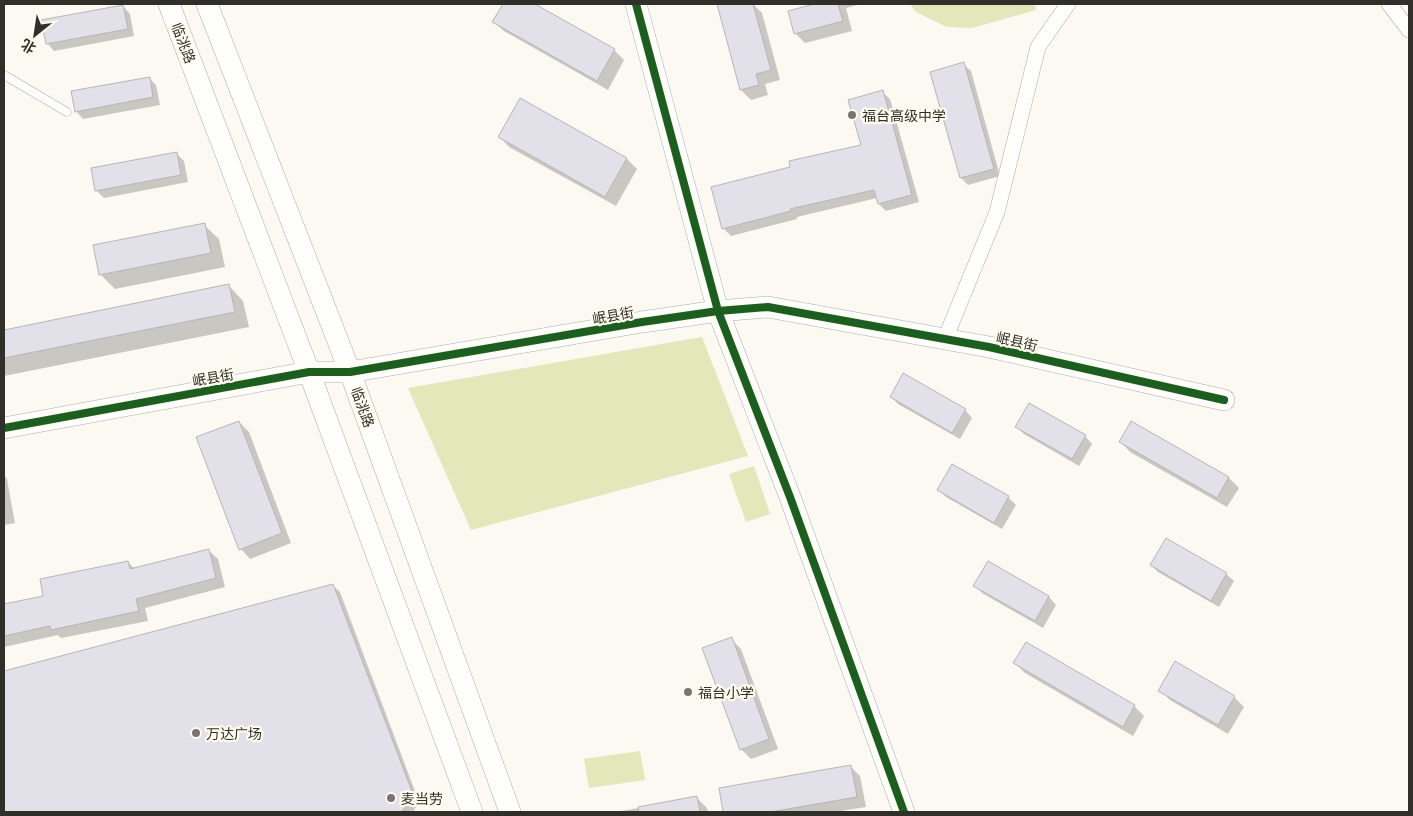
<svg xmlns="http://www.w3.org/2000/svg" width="1413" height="816" viewBox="0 0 1413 816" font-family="'PT Serif','Noto Sans SC',serif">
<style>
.green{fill:#e2e8ba}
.shadow{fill:#0003}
.building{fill:#e2e0e8;stroke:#b7b6b6}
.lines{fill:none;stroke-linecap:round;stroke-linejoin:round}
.lane-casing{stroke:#aeada7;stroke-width:9}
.street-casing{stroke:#aeada7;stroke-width:16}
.secondary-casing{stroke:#aeada7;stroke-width:22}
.lane{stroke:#fefefd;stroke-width:8}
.street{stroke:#fefefd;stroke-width:15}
.secondary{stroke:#fefefd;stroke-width:21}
.cycleway-casing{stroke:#fffbee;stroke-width:11}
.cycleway{stroke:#1b5e20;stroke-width:8}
.poi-dot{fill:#787670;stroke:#fffbee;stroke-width:2}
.labels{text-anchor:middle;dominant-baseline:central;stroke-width:4.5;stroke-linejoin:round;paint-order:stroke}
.street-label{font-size:14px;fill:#312f2a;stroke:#fffbee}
.poi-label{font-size:14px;fill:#312f2a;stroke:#fffbee;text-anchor:start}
</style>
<rect width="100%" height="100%" fill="#fbf9f2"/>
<!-- green -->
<g class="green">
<path d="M910,4H1035L1036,10L972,28L947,27L916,12Z"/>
<path d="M702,337L748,456L471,530L408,388Z"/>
<path d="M754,466L770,514L746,522L729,474Z"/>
<path d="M640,751L645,780L589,788L584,759Z"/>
</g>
<!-- shadow -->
<g class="shadow">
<path d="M504,4H532L614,50L624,60L608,90L504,31L494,22Z"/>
<path d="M719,4H743L745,5L753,4L762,13L780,80L765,84L768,95L751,100L741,90Z"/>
<path d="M819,4H861L846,8L852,31L805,43L795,33L789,11Z"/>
<path d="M123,6L130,14L134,36L54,51L47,43Z"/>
<path d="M963,64L971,71L1000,176L968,185L961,178Z"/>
<path d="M149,78L156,85L160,105L83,119L76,111Z"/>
<path d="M882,92L890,99L919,202L886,211L879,204L877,198L797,217V219L731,236L723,228L862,146Z"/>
<path d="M521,99L627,159L637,169L616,206L509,147L500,137Z"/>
<path d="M176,153L184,161L188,182L104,198L96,190Z"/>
<path d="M204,225L219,239L225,267L115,289L100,274Z"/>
<path d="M229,286L243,301L249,327L4,376V331Z"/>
<path d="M891,396L965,410L972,418L960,439L898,404Z"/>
<path d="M239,422L249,432L291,543L250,559L241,549Z"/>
<path d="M1132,422L1229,478L1239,488L1227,507L1130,452L1121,442Z"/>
<path d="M1016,426L1085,436L1092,444L1079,466L1024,434Z"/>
<path d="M953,465L1008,497L1016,505L1002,529L946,497L939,490Z"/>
<path d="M4,475L7,479L15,523L4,525Z"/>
<path d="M208,550L218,559L225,587L145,608L148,621L61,638L58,635L4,647V605L45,597L128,562L135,569Z"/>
<path d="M988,562L1049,597L1056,605L1043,628L982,593L975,585Z"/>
<path d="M1151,565L1226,574L1234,581L1219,607L1158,572Z"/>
<path d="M332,585L340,592L419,802L413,812H4V672Z"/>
<path d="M731,639L741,649L778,749L751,759L741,749Z"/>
<path d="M1026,644L1134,706L1144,716L1133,736L1025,673L1015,663Z"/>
<path d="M1160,690L1234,697L1244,707L1228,734L1170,700Z"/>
<path d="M850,766L860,776L866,807L835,812H724L720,789Z"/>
<path d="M697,798L707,808L708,812H615Z"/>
</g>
<!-- building -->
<g class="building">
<path d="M503,4H535L615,49L597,81L492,22Z"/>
<path d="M717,4H753L771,70L756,74L759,85L740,90Z"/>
<path d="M814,4H838L843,21L794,34L788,11Z"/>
<path d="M123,5L128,29L46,44L41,20Z"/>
<path d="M964,62L994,169L960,178L930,72Z"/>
<path d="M150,77L153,97L75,112L71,91Z"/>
<path d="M883,90L912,195L878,204L874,190L790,209L791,211L722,229L711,187L790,167L789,161L861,145L848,100Z"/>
<path d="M520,98L627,158L605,197L498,137Z"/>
<path d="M177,152L181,175L95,191L91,168Z"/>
<path d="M205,223L211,253L99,275L93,245Z"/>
<path d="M229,284L235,312L4,358V330Z"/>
<path d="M903,373L966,409L952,433L890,397Z"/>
<path d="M1029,403L1086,435L1072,459L1015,427Z"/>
<path d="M239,421L282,533L239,550L196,437Z"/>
<path d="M1131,421L1229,477L1217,498L1119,442Z"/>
<path d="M952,464L1009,496L994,523L937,490Z"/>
<path d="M1166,538L1227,573L1211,601L1150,565Z"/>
<path d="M209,549L216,578L136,599L139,611L51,630L50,626L4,636V604L43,596L40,579L128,561L130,569Z"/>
<path d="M988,561L1049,596L1035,621L973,586Z"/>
<path d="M333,584L413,794L402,812H4V671Z"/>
<path d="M732,637L769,739L740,750L702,648Z"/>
<path d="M1026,642L1135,705L1123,727L1013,663Z"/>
<path d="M1175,661L1235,696L1218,725L1158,691Z"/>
<path d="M851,765L857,797L770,812H723L719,788Z"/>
<path d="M697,796L700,812H639L638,807Z"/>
</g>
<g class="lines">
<defs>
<path id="lane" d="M4,75L67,112"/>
<g id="street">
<path d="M1389,4L1409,30"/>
<path d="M945,339L997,212L1038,47L1068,4"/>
</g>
<g id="secondary">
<path d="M169,4L309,372L472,812"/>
<path d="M207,4L350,372L510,812"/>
<path d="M636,4L718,311L790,497L904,812"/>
<path d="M4,428L309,372H350L642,322L718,311L768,307L989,347L1224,400"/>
</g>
</defs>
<!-- lane casing -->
<use href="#lane" class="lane-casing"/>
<!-- street casing -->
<use href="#street" class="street-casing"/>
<!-- secondary casing -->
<use href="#secondary" class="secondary-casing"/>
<!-- lane -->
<use href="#lane" class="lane"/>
<!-- street -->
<use href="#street" class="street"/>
<!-- secondary -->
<use href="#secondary" class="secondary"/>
<defs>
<g id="cycleway">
<path d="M636,4L718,311L790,497L904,812"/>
<path d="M4,428L309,372H350L642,322L718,311L768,307L989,347L1224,400"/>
</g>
</defs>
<!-- cycleway casing -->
<use href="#cycleway" class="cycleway-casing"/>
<!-- cycleway -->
<use href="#cycleway" class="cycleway"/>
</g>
<!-- markers -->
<g class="poi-dot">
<circle cx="852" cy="115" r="5"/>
<circle cx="688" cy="692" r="5"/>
<circle cx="196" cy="733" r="5"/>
<circle cx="391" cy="798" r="5"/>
</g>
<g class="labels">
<!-- street labels -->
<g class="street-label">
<text transform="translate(184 43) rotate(69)">临洮路</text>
<text transform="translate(613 315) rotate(-10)">岷县街</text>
<text transform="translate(1017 341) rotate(13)">岷县街</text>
<text transform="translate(213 377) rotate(-10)">岷县街</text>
<text transform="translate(363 407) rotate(70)">临洮路</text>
</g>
<!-- poi labels -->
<g class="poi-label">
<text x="862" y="115">福台高级中学</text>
<text x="698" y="692">福台小学</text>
<text x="206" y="733">万达广场</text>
<text x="401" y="798">麦当劳</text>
</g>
</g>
<!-- border -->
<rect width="1413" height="816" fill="none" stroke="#312f2a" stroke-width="10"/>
<!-- north arrow -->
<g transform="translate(35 35) rotate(210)" stroke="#fffbee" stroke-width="4" paint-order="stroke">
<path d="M0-4L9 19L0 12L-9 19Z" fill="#312f2a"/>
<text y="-8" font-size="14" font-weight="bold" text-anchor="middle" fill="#312f2a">北</text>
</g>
</svg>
